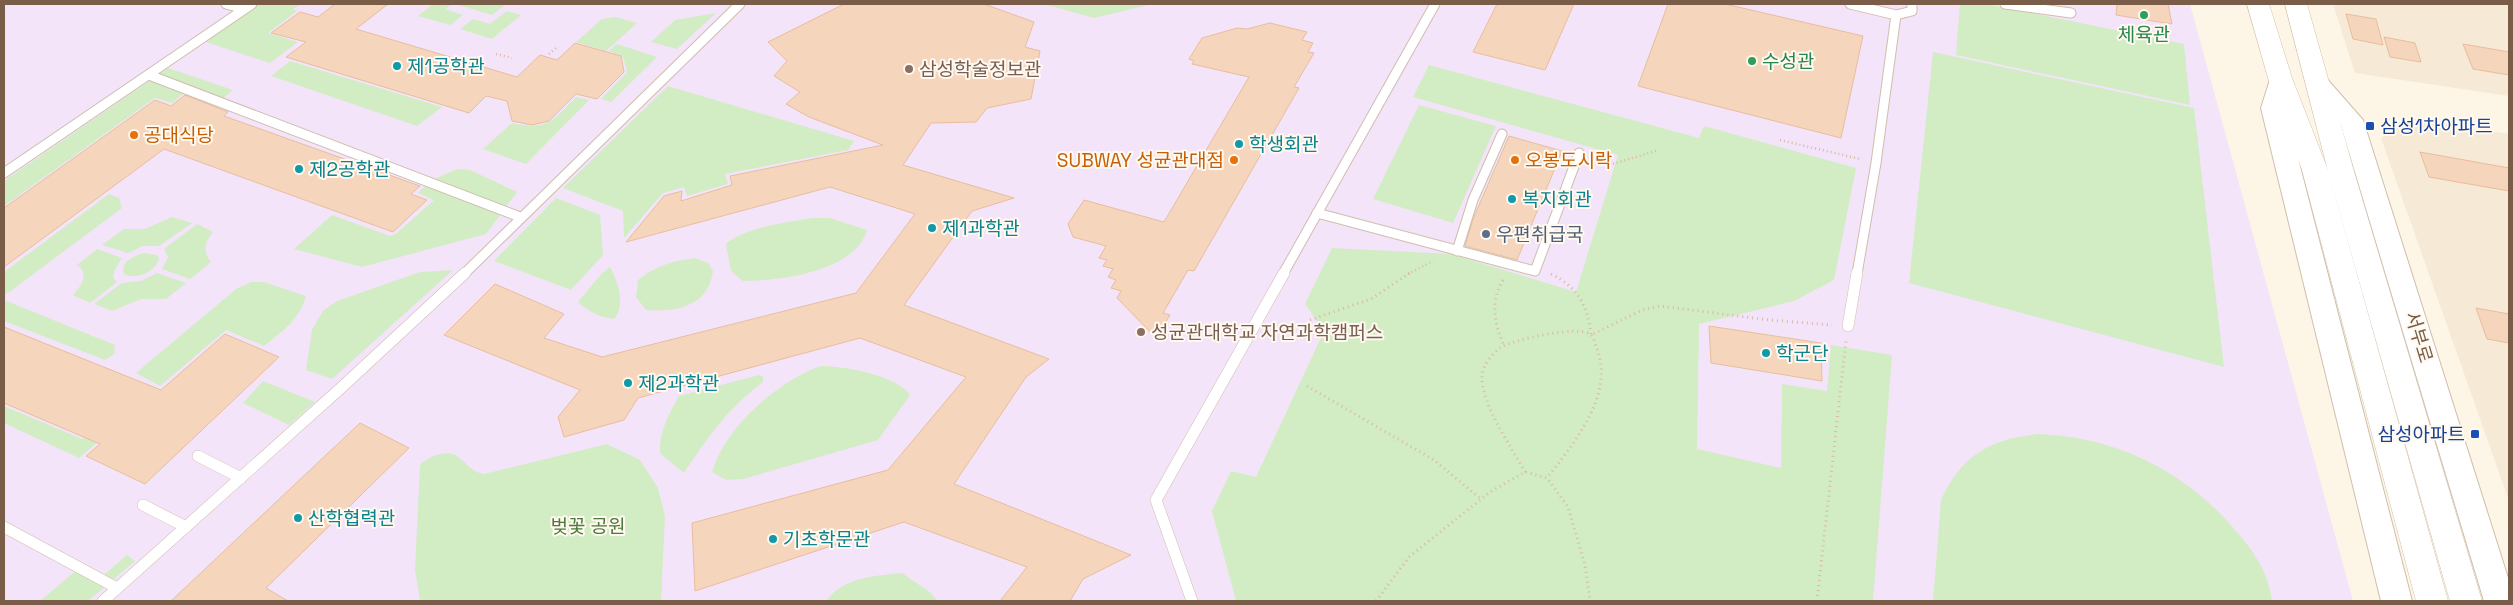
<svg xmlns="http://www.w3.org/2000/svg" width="2513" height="605" viewBox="0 0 2513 605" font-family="'Space Grotesk','Noto Sans KR',sans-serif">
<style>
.residential{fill:#f6e9d5}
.education{fill:#f3e4fa}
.green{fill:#d2edc4}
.building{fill:#f5d6bd;stroke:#e8bd9d}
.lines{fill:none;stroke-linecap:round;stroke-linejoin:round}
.service-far1-casing{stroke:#d0beac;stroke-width:11}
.service-casing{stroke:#d0beac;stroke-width:12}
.tertiary-casing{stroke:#d0beac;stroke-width:2}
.secondary-casing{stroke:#d6c1ab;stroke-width:1}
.path-far1{stroke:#dab9a0;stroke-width:2.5;stroke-dasharray:1 3;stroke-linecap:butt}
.path{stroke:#dab9a0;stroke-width:3;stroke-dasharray:1 4;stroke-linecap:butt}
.service-far1{stroke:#fff;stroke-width:9}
.service{stroke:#fff;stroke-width:11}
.tertiary{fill:#fff;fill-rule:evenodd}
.secondary{fill:#fff;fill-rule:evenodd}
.leisure-dot{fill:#2e9e5b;stroke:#fff9ef;stroke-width:2}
.culture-dot{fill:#0f9aa8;stroke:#fff9ef;stroke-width:2}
.education-dot{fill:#8d6e63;stroke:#fff9ef;stroke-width:2}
.transit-dot{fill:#1a4fb4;stroke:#fff9ef;stroke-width:2}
.food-dot{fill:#e8710a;stroke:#fff9ef;stroke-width:2}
.service-dot{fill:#5c6f8a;stroke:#fff9ef;stroke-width:2}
.labels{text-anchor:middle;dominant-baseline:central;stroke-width:4;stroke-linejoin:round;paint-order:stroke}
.leisure-label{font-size:19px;fill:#27864d;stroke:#fff9ef}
.culture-label{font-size:19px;fill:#0d838f;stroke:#fff9ef;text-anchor:start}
.education-label{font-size:19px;fill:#785e54;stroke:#fff9ef;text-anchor:start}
.transit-label{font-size:19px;fill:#164399;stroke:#fff9ef;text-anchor:start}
.food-label{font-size:19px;fill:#c56008;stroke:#fff9ef;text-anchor:start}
.service-label{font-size:19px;fill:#4e5e75;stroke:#fff9ef;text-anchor:start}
.street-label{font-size:19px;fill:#795d49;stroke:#fff9ef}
.park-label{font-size:19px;fill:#4c7a3e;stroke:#fff9ef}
</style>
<rect width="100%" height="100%" fill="#fdf6e7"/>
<!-- residential -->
<g class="residential">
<path d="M2333,4H2509V96L2355,73Z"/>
<path d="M2409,118L2509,134V501L2381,138Z"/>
</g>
<!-- education -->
<path class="education" d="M4,4H2190L2353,601H4Z"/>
<!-- green -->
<g class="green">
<path d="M258,4H301L293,9L297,11L268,33L298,42L270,63L203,41Z"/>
<path d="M433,4H452L445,9L463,15L450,25L418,16Z"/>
<path d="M460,4H506L492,15L458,5Z"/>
<path d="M1044,4H1152L1094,18Z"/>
<path d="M1960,4H1987L2184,44L2190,105L1956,55Z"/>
<path d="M507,11L521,15L492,39L460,29L473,19L490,24Z"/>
<path d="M716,13L677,49L651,42L675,20Z"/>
<path d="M615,17L637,23L606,51L576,42L602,19Z"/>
<path d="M617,44L657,57L611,102L601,99L627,72L623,57L609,51Z"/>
<path d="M1933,52L2194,108L2224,367L1909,283Z"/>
<path d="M290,61L442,107L417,126L271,76Z"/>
<path d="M1429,65L1699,138L1704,126L1856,168L1834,280L1794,301L1699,324L1697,449L1781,468L1782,384L1827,391L1831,345L1892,355L1873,601H1236L1212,511L1231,471L1256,477L1324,331L1305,304L1332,248L1451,254L1576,292L1618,155L1413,97Z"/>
<path d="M168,68L233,90L220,101L188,90L172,103L155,98L4,206V181Z"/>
<path d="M668,86L854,141L848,150L725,174L728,184L687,196L684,187L663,193L624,238L623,211L563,188Z"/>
<path d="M576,97L589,100L526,164L483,149L512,123C548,131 552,121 576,97Z"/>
<path d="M1419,105L1496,126L1453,223L1373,199Z"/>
<path d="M457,169L470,170L517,192L486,234L362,267L294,249L332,215L390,236L397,233L434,200L418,193L430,181Z"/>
<path d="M109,194L119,198L122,208L4,296V272Z"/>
<path d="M556,198L600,215L603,255L571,290L494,261Z"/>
<path d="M172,217L192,223L159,246H143L128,253L102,245L124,229H145Z"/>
<path d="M813,218H830L867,230C856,271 780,281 743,281L731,271L726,244C744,227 789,222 813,218Z"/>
<path d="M197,224L213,232C205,242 202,251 211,262L190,279L162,269L168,257L164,249Z"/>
<path d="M97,249L122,258L115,269L113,278L117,282L90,303L73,295C81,286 90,274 77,265Z"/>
<path d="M144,253L157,255L159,258C156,272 138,279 125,275L123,272C122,261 134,256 144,253Z"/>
<path d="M695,258L708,263L713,271C708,307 676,312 646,310L636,297L638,280C655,266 672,261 695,258Z"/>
<path d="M610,267C618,282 626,305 614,319C599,317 589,312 578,302L602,273Z"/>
<path d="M453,270L332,379L306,370L312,330L323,311L337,301L420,272Z"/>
<path d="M157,273L186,283L166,299H141L112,311L94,304L122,283L141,281Z"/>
<path d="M251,282H264L306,296C299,320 283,331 264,346L226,330L160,386L136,373L236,289Z"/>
<path d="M4,300L115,345L114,354L105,360L4,321Z"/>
<path d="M821,366C844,366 896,375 910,395L878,440L743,479L726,480L712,472C725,427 778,381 821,366Z"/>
<path d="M759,375L763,376V382C729,407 707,438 684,473L660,453C659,432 669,413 679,396Z"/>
<path d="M263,381L315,402L289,425L243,403Z"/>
<path d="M4,406L82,439L104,420L116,427L79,458L4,423Z"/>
<path d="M2038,434C2112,436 2180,469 2229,523C2250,546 2268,569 2272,601H1933L1941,500C1961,455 1991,439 2038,434Z"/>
<path d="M607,444L640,460L658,488L665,516L661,601H420L415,569L420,465C427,457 447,449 457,456C468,464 470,471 484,474Z"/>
<path d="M127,555L135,561L88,601H40L84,564L104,575Z"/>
<path d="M902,573L931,593L938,601H826C844,577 874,576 902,573Z"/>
</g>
<!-- building -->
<g class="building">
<path d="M335,4H388L356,29L517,77L540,55L557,60L575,43L621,56L624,72L597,99L576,94L549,121L532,125L512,121L507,101L486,96L469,113L286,57L306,42L271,33L300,12L318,17Z"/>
<path d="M844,4H984L1034,22L1025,47L1040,51L1031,99L987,108L976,122L931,123L903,165L1014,198L972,211L904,305L1049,359L1026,377L954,484L1131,555L1083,579L1070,601H1000L1027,567L904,522L695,591L692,523L888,470L966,377L860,338L638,398L624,420L564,437L558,417L580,390L444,335L495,284L564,314L544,338L602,357L856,293L915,214L830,187L626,242L664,196L682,191L681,201L732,185L730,176L883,145L809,117L786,104L800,92L774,76L787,61L768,42Z"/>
<path d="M1497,4H1574L1545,70L1473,52Z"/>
<path d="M1668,4H1725L1863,36L1841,138L1638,86Z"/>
<path d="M2117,4H2168L2172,24L2116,15Z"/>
<path d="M2346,14L2376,19L2383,45L2353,39Z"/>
<path d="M1270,23L1307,32L1302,40L1313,43L1308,52L1314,53L1294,87L1299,88L1194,271L1188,270L1163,313L1170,315L1156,338L1117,298L1121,291L1111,288L1116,280L1108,277L1113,269L1103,266L1107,260L1099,258L1106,246L1073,237L1068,224L1084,200L1164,222L1249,77L1192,64L1194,61L1189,59L1202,38L1237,28L1247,29Z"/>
<path d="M2384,37L2415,43L2421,62L2390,57Z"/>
<path d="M2463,44L2509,52V75L2473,69Z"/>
<path d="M185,95L228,112L224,116L420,186L411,194L427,200L393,232L164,149L4,267V208L155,100L171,106Z"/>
<path d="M1509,136L1562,151L1517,260L1465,246L1473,219Z"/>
<path d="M2420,152L2509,168V191L2429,177Z"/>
<path d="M2476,308L2509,314V343L2487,339Z"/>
<path d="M1709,326L1821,343L1822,381L1711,363Z"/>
<path d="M4,327L161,390L225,334L279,357L145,484L86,456L100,444L4,403Z"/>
<path d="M360,423L409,448L266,588L288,601H171Z"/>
</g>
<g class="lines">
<defs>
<g id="service-far1">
<path d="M226,4L244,9"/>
<path d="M1850,4L1896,15L1876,163L1857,274"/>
<path d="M2005,4L2071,13"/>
<path d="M1896,15L1912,11V4"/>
<path d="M149,75L520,217"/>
<path d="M4,173L252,4"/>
<path d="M1317,213L1535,271L1579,153"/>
<path d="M1457,251L1473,200L1502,134"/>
<path d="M464,274L740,4"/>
<path d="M1283,274L1435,4"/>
</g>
<g id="service">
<path d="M1848,326L1857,273"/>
<path d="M198,456L241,478"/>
<path d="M143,505L186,527"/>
<path d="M4,527L117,588"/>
<path d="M103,601L342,387L465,273"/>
<path d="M1192,601L1156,500L1284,273"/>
</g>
<g id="tertiary">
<path d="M2280,71L2288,73L2291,78L2285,108L2412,601H2381L2261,108L2272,73Z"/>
<path d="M2319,77L2327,79L2363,120L2509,581V601H2484L2340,122L2308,84L2311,79Z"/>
</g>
<g id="secondary">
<path d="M2247,4H2269L2292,78L2328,170L2448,601H2416L2302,170L2268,78Z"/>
<path d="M2285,4H2307L2355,175L2482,601H2450L2329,175Z"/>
</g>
</defs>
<!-- service-far1 casing -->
<use href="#service-far1" class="service-far1-casing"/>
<!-- service casing -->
<use href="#service" class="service-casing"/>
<!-- tertiary casing -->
<use href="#tertiary" class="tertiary-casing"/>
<!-- secondary casing -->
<use href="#secondary" class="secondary-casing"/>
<!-- path-far1 -->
<g class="path-far1">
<path d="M496,54L512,58"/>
<path d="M549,54L557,47"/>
<path d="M1780,140L1860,159"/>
<path d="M1609,165L1656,151"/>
<path d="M1408,274L1433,261"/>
</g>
<!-- path -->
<g class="path">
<path d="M1551,274C1578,287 1588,306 1591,335L1642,310L1660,306L1769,320L1832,325"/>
<path d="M1503,280C1490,302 1494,323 1504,346"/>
<path d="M1310,320L1371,299L1410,273"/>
<path d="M1307,386L1434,460L1481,499"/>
<path d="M1525,472C1511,446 1481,405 1482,376C1482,366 1492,354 1500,348C1511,340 1581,324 1591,335C1594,338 1595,345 1597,349C1615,395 1573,444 1547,478"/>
<path d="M1376,601L1409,557L1490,492L1525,472L1547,478L1568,507L1585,565L1590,601"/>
<path d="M1817,601L1846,341"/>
</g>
<!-- service-far1 -->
<use href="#service-far1" class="service-far1"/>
<!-- service -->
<use href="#service" class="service"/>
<!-- tertiary -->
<use href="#tertiary" class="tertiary"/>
<!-- secondary -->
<use href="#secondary" class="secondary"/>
</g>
<!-- markers -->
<g class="leisure-dot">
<circle cx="2144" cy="15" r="5"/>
<circle cx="1752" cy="61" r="5"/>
</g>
<g class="culture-dot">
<circle cx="397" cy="66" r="5"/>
<circle cx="1239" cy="144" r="5"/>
<circle cx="299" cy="169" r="5"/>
<circle cx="1512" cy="199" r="5"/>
<circle cx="932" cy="228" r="5"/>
<circle cx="1766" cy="353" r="5"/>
<circle cx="628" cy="383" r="5"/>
<circle cx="298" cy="518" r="5"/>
<circle cx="773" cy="539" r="5"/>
</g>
<g class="education-dot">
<circle cx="909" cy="69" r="5"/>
<circle cx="1141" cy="332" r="5"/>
</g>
<g class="transit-dot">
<rect x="2365" y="121" width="10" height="10" rx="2.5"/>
<rect x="2470" y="429" width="10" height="10" rx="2.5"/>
</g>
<g class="food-dot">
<circle cx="134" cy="135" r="5"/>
<circle cx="1234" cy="160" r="5"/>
<circle cx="1515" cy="160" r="5"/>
</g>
<circle class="service-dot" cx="1486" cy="234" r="5"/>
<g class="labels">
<!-- leisure labels -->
<g class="leisure-label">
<text x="2144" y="34">체육관</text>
<text x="1762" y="61" text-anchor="start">수성관</text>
</g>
<!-- culture labels -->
<g class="culture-label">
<text x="407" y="66">제1공학관</text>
<text x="1249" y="144">학생회관</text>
<text x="309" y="169">제2공학관</text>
<text x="1522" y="199">복지회관</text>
<text x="942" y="228">제1과학관</text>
<text x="1776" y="353">학군단</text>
<text x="638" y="383">제2과학관</text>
<text x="308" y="518">산학협력관</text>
<text x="783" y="539">기초학문관</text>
</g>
<!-- education labels -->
<g class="education-label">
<text x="919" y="69">삼성학술정보관</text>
<text x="1151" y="332">성균관대학교 자연과학캠퍼스</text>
</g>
<!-- transit labels -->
<g class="transit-label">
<text x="2380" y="126">삼성1차아파트</text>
<text x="2465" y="434" text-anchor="end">삼성아파트</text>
</g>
<!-- food labels -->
<g class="food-label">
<text x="144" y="135">공대식당</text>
<text x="1224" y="160" text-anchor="end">SUBWAY 성균관대점</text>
<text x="1525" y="160">오봉도시락</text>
</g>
<!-- service labels -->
<g class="service-label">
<text x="1496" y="234">우편취급국</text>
</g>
<!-- street labels -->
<g class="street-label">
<text transform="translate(2419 337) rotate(73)">서부로</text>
</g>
<!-- park labels -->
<g class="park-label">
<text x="588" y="526">벚꽃 공원</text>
</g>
</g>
<!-- border -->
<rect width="2513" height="605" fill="none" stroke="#795d49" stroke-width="10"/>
</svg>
